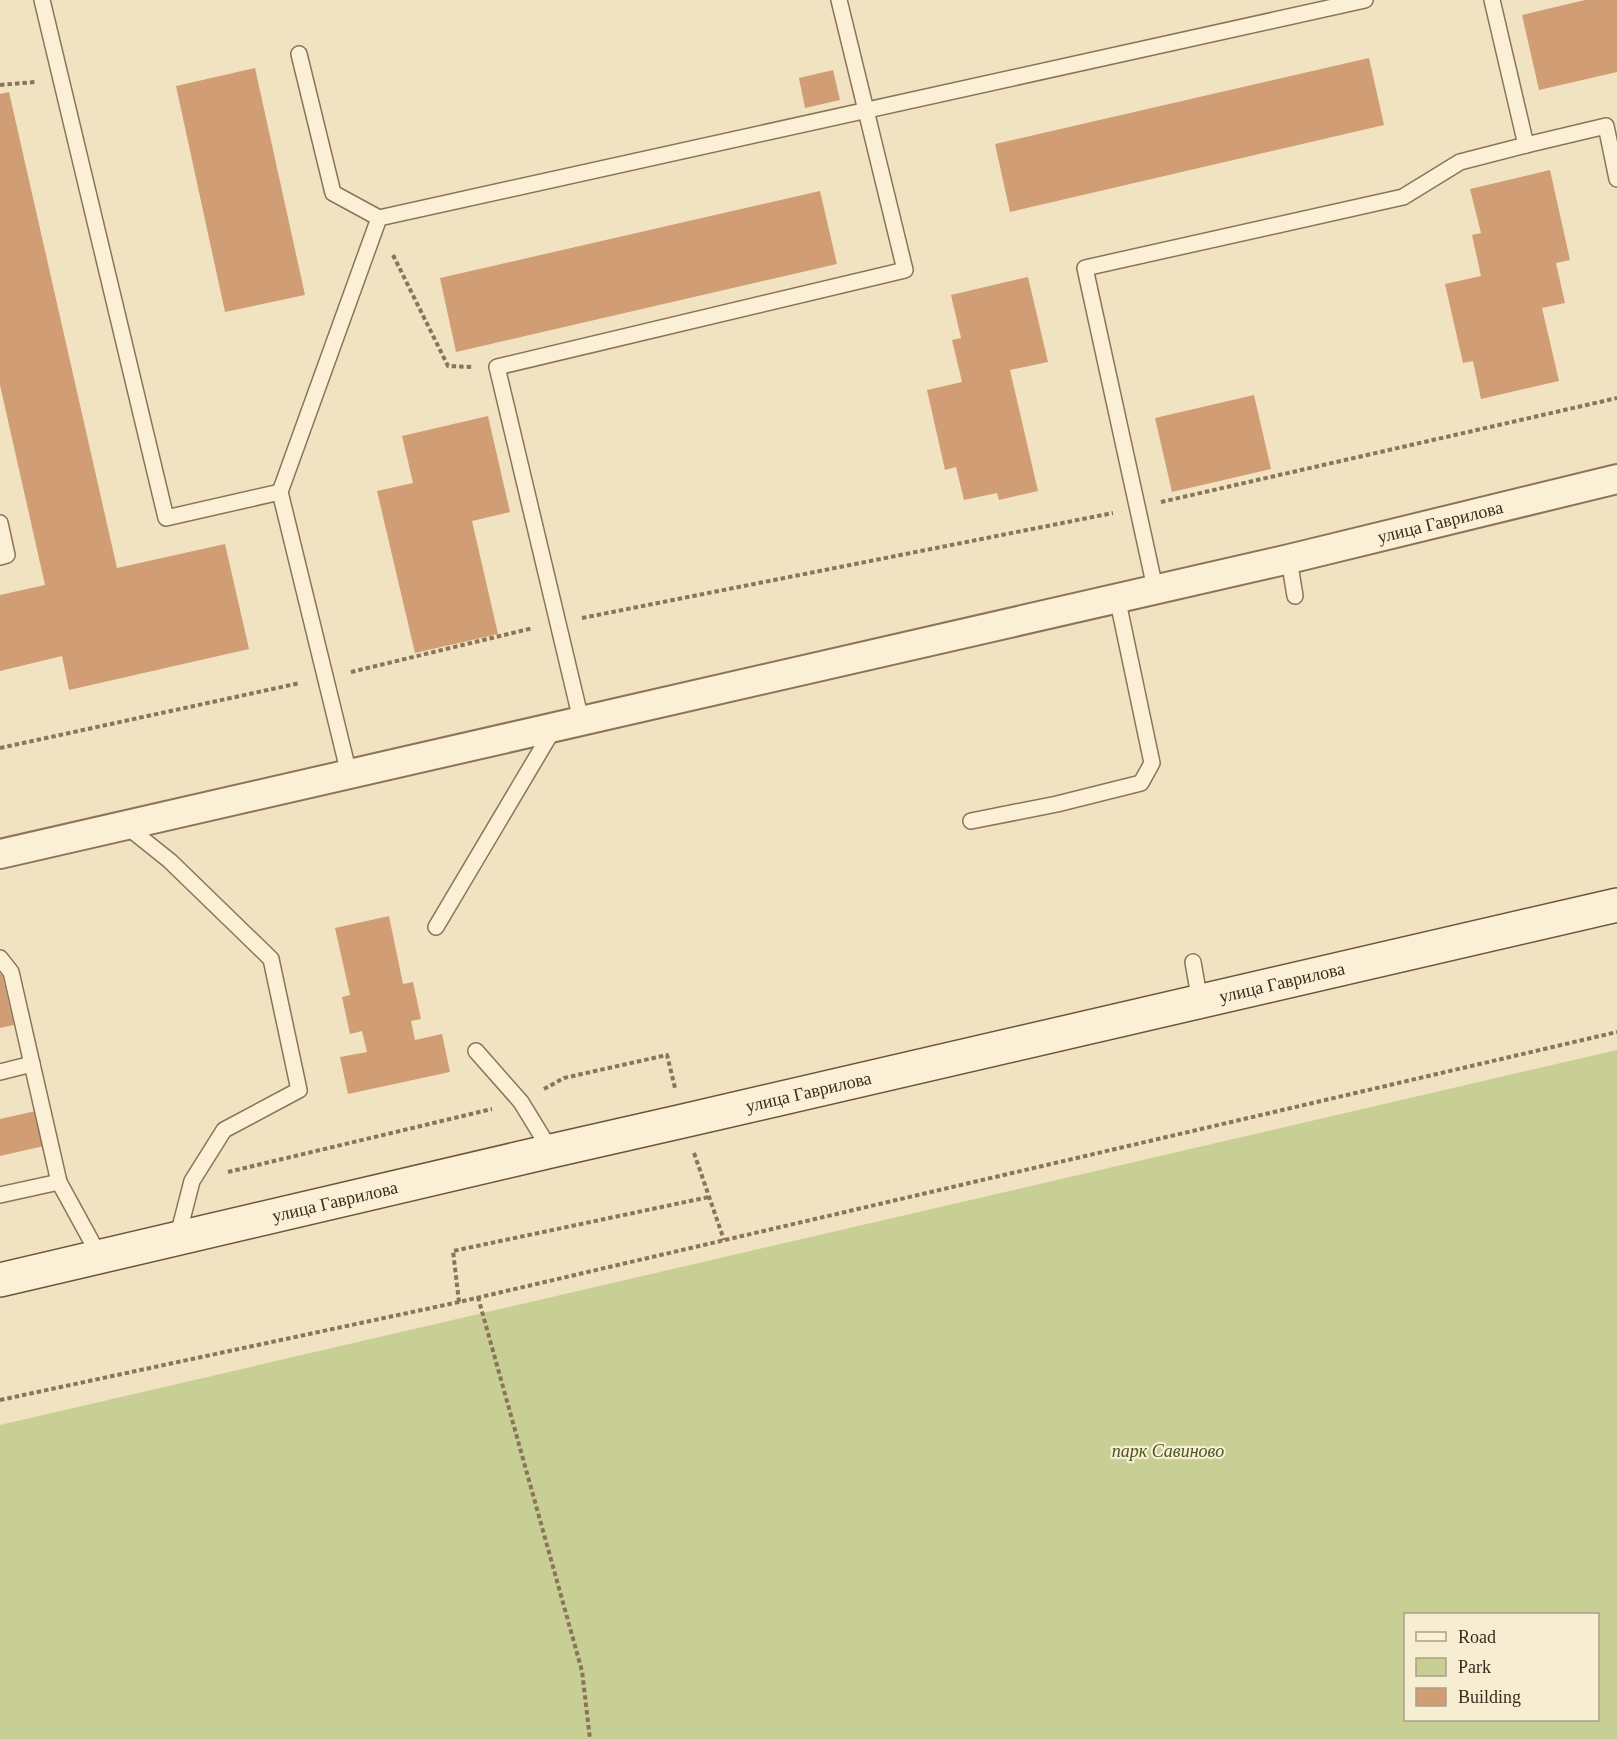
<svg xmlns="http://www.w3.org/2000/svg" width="1617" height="1739" viewBox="0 0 1617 1739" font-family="'Times New Roman',serif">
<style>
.green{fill:#c7cf94;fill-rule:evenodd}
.building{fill:#d19d75}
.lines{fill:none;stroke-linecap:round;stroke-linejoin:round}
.lane-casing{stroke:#8b7457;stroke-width:18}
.street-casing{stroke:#8b7457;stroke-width:32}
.secondary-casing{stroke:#6d553b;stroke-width:36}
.path{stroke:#8b7457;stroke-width:4;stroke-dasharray:4.5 3;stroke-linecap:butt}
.lane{stroke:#fbf0d5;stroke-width:15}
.street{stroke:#fbf0d5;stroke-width:28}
.secondary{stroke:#fbf0d5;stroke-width:33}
.labels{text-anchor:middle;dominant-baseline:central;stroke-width:4.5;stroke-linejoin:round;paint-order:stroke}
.street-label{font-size:18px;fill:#3a2b1d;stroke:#f7edd1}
.park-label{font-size:18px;font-style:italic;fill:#495822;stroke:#f7edd1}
</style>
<rect width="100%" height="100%" fill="#f1e3c1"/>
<!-- green -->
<path class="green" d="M1617,1050V1739H0V1425ZM1598,1614V1720H1406V1614Z"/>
<!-- building -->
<g class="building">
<path d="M1585,0H1617V72L1539,90L1522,15Z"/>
<path d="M1369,58L1384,125L1010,212L995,144Z"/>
<path d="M255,68L305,295L225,312L176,86Z"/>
<path d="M833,70L840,100L805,108L799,78Z"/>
<path d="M9,92L117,568L225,544L249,649L69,690L62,656L0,671V595L45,585L0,385V94Z"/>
<path d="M1550,170L1570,260L1556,263L1565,303L1542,308L1559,381L1481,399L1473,361L1463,363L1445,284L1481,276L1472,235L1481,233L1470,189Z"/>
<path d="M820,191L837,264L456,352L440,278Z"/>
<path d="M1028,277L1048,362L1010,370L1038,491L999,500L997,493L964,500L956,467L945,470L927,390L962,382L952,340L961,338L951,295Z"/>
<path d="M1254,395L1271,469L1172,492L1155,418Z"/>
<path d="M488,416L510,512L472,521L498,634L415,653L377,491L413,483L402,436Z"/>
<path d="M389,916L403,984L413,982L421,1019L411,1021L415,1040L442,1034L450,1072L348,1094L340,1057L367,1052L362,1031L350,1034L342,997L350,995L335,928Z"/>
<path d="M0,974H2L14,1025L0,1028Z"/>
<path d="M36,1111L44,1146L0,1156V1119Z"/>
</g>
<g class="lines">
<defs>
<g id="lane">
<path d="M42,0L166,518L280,492L349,774"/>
<path d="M1492,0L1526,145L1606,126L1617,179"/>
<path d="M299,54L333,193L379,218"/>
<path d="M280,492L379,218L1365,0"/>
<path d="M0,523L7,555L0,557"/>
<path d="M1289,559L1295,596"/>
<path d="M1155,588L1085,268L1403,197L1460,162L1526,145"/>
<path d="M581,720L497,367L905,270L839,0"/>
<path d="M971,821L1057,804L1141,783L1152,763L1117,597"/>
<path d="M125,825L170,861L271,959L299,1090L224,1130L192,1181L177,1239"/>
<path d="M436,927L554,728"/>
<path d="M0,958L11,972L59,1182"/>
<path d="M1193,962L1200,1002"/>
<path d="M476,1051L521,1102L551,1151"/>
<path d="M0,1072L32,1064"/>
<path d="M0,1195L59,1182L100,1257"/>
</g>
<g id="street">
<path id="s1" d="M0,854L1289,559L1617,479"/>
</g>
<g id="secondary">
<path id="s2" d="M0,1280L551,1151L683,1121L1617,905"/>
</g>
</defs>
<!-- lane casing -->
<use href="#lane" class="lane-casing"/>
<!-- street casing -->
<use href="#street" class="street-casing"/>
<!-- secondary casing -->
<use href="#secondary" class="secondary-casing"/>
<!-- path -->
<g class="path">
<path d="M0,85L35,82"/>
<path d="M393,255L448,366L472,367"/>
<path d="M1161,502L1617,398"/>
<path d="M582,618L1113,513"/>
<path d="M351,672L533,628"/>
<path d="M0,748L300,683"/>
<path d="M544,1089L564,1078L667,1055L675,1088"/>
<path d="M694,1153L724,1240"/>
<path d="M228,1172L492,1109"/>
<path d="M478,1297L582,1671L590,1739"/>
<path d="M459,1302L453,1251L709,1197"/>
<path d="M0,1400L459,1302L1617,1032"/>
</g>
<!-- lane -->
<use href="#lane" class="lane"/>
<!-- street -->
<use href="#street" class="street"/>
<!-- secondary -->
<use href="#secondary" class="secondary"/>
</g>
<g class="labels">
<!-- street labels -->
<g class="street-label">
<text stroke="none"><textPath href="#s1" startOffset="1478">улица Гаврилова</textPath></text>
<text stroke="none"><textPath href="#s2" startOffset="1316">улица Гаврилова</textPath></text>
<text stroke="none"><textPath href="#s2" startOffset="830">улица Гаврилова</textPath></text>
<text stroke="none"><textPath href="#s2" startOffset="344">улица Гаврилова</textPath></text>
</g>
<!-- park labels -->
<g class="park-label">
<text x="1168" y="1451">парк Савиново</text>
</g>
</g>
<!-- legend -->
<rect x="1404" y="1613" width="195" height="108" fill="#f7edd1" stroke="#ab9f89" stroke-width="1.5"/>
<rect x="1416" y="1632" width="30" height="9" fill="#fbf0d5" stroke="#ab9f89" stroke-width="1.5"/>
<text x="1458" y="1643" font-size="18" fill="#3a2b1d">Road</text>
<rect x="1416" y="1658" width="30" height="18" fill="#c7cf94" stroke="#ab9f89" stroke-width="1.5"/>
<text x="1458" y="1673" font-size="18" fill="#3a2b1d">Park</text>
<rect x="1416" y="1688" width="30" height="18" fill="#d19d75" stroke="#ab9f89" stroke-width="1.5"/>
<text x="1458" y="1703" font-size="18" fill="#3a2b1d">Building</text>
</svg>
